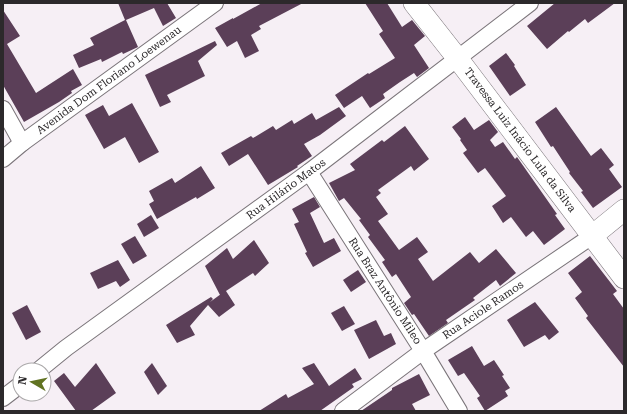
<svg xmlns="http://www.w3.org/2000/svg" width="627" height="414" viewBox="0 0 627 414" font-family="'Roboto Serif',serif">
<style>
.building{fill:#5b3f58}
.lines{fill:none;stroke-linecap:round;stroke-linejoin:round}
.minor-casing{stroke:#7b757a;stroke-width:18}
.tertiary-casing{stroke:#7b757a;stroke-width:22}
.minor{stroke:#fff;stroke-width:16}
.tertiary{stroke:#fff;stroke-width:21}
.labels{text-anchor:middle;dominant-baseline:central;stroke-width:4;stroke-linejoin:round;paint-order:stroke}
.street-label{font-size:11px;fill:#2c292b;stroke:#fff}
</style>
<rect width="100%" height="100%" fill="#f6eff5"/>
<!-- building -->
<g class="building">
<path d="M118,3H167L176,18L163,26L154,8L126,20L138,47L123,54L122,52L102,62L101,59L79,68L73,55L94,45L90,38L125,20Z"/>
<path d="M262,3H303L259,26L261,29L251,35L259,51L245,58L237,41L227,47L215,28L233,18V19Z"/>
<path d="M365,3H387L402,27L412,20L425,36L414,45L429,68L417,77L414,73L400,82L383,94L385,98L370,108L362,96L344,108L335,95L368,73L369,74L395,58L379,34L383,31Z"/>
<path d="M555,3H615L588,23L585,19L569,32L568,31L547,49L527,26Z"/>
<path d="M3,10L20,36L7,44L36,93L73,69L82,85L71,91L72,93L59,102L24,122L3,85Z"/>
<path d="M215,41L217,45L198,61L205,76L167,95L171,102L160,107L145,75Z"/>
<path d="M506,53L515,65L514,66L526,85L510,96L489,66Z"/>
<path d="M132,103L159,152L139,163L125,137L104,149L85,115L103,105L109,116Z"/>
<path d="M339,107L346,116L320,135L304,144L312,156L297,166L298,167L268,185L248,154L229,166L221,153L251,136L253,138L273,126L276,130L292,120L294,124L312,113L316,120Z"/>
<path d="M556,107L591,156L601,148L614,165L609,169L622,187L593,208L581,192L583,191L569,173L570,172L553,146L551,147L535,122Z"/>
<path d="M465,117L474,130L489,120L498,132L490,140L495,147L503,142L515,159L517,157L557,214L555,215L565,229L544,245L533,231L526,237L511,217L503,223L492,206L506,196L485,168L478,173L463,153L467,150L460,140L461,139L452,127Z"/>
<path d="M405,126L429,159L414,171L411,166L378,190L381,193L376,197L388,214L378,221L399,250L417,237L428,252L418,259L433,281L470,252L479,263L496,249L516,273L500,286L496,280L473,298L475,300L446,320L448,323L429,336L414,314L412,315L404,303L411,297L396,274L392,277L382,262L385,260L368,237L370,235L359,220L361,219L344,198L339,201L329,183L355,170L350,164L382,140L384,142Z"/>
<path d="M201,166L215,188L197,199L196,197L157,219L149,204L154,201L149,191L172,178L175,183Z"/>
<path d="M314,197L320,207L310,213L324,243L334,238L341,251L313,267L305,253L307,252L294,224L299,222L292,209Z"/>
<path d="M151,215L159,228L144,237L137,224Z"/>
<path d="M135,236L147,256L133,264L121,244Z"/>
<path d="M254,240L269,263L255,276L253,273L226,291L235,305L219,317L208,305L190,326L195,335L177,343L166,325L211,297L213,299L210,302L221,294L220,295L205,266L227,248L233,259Z"/>
<path d="M590,256L617,291L613,294L624,309V367L586,318L588,316L575,298L582,292L568,273Z"/>
<path d="M118,260L130,280L120,287L116,281L98,289L90,273Z"/>
<path d="M358,270L366,282L351,292L343,280Z"/>
<path d="M535,302L559,332L549,340L545,335L524,347L507,320Z"/>
<path d="M27,305L41,332L26,340L12,313Z"/>
<path d="M344,306L355,324L342,331L331,313Z"/>
<path d="M376,320L384,336L391,333L396,344L369,359L354,330Z"/>
<path d="M472,346L484,366L494,360L504,375L502,376L510,388L505,391L508,396L485,411L477,398L480,396L464,373L458,376L448,360Z"/>
<path d="M96,363L116,393L91,411H76L54,381L64,373L75,387Z"/>
<path d="M152,363L167,386L158,395L144,372Z"/>
<path d="M314,363L329,386L355,368L362,379L352,384L354,387L320,411H259L286,394L288,398L314,384L302,368Z"/>
<path d="M419,374L430,395L412,404L416,411H361L392,390V388Z"/>
</g>
<g class="lines">
<defs>
<g id="minor">
<path d="M3,109L22,143"/>
<path d="M3,159L22,143L215,3"/>
<path d="M309,172L423,351L459,411"/>
<path d="M39,370L66,348L309,172L530,3"/>
<path d="M3,398L20,385"/>
<path d="M343,411L423,351L592,236"/>
</g>
<g id="tertiary">
<path d="M414,3L458,59L624,278"/>
<path d="M592,236L624,210"/>
</g>
</defs>
<!-- minor casing -->
<use href="#minor" class="minor-casing"/>
<!-- tertiary casing -->
<use href="#tertiary" class="tertiary-casing"/>
<!-- minor -->
<use href="#minor" class="minor"/>
<!-- tertiary -->
<use href="#tertiary" class="tertiary"/>
</g>
<g class="labels">
<!-- street labels -->
<g class="street-label">
<text transform="translate(109 80) rotate(-36)">Avenida Dom Floriano Loewenau</text>
<text transform="translate(520 140) rotate(53)">Travessa Luiz Inácio Lula da Silva</text>
<text transform="translate(286 189) rotate(-36)">Rua Hilário Matos</text>
<text transform="translate(385 291) rotate(57)">Rua Braz Antônio Mileo</text>
<text transform="translate(483 310) rotate(-34)">Rua Aciole Ramos</text>
</g>
</g>
<!-- border -->
<rect width="627" height="414" fill="none" stroke="#2c292b" stroke-width="8"/>
<!-- north arrow -->
<g transform="translate(32 382) rotate(279)"><circle r="19" fill="#ffffff" stroke="#aba9aa"/>
<path d="M0-3L7 15L0 10L-7 15Z" fill="#617322"/>
<text y="-6" font-size="11" font-weight="bold" text-anchor="middle" fill="#2c292b">N</text>
</g>
</svg>
